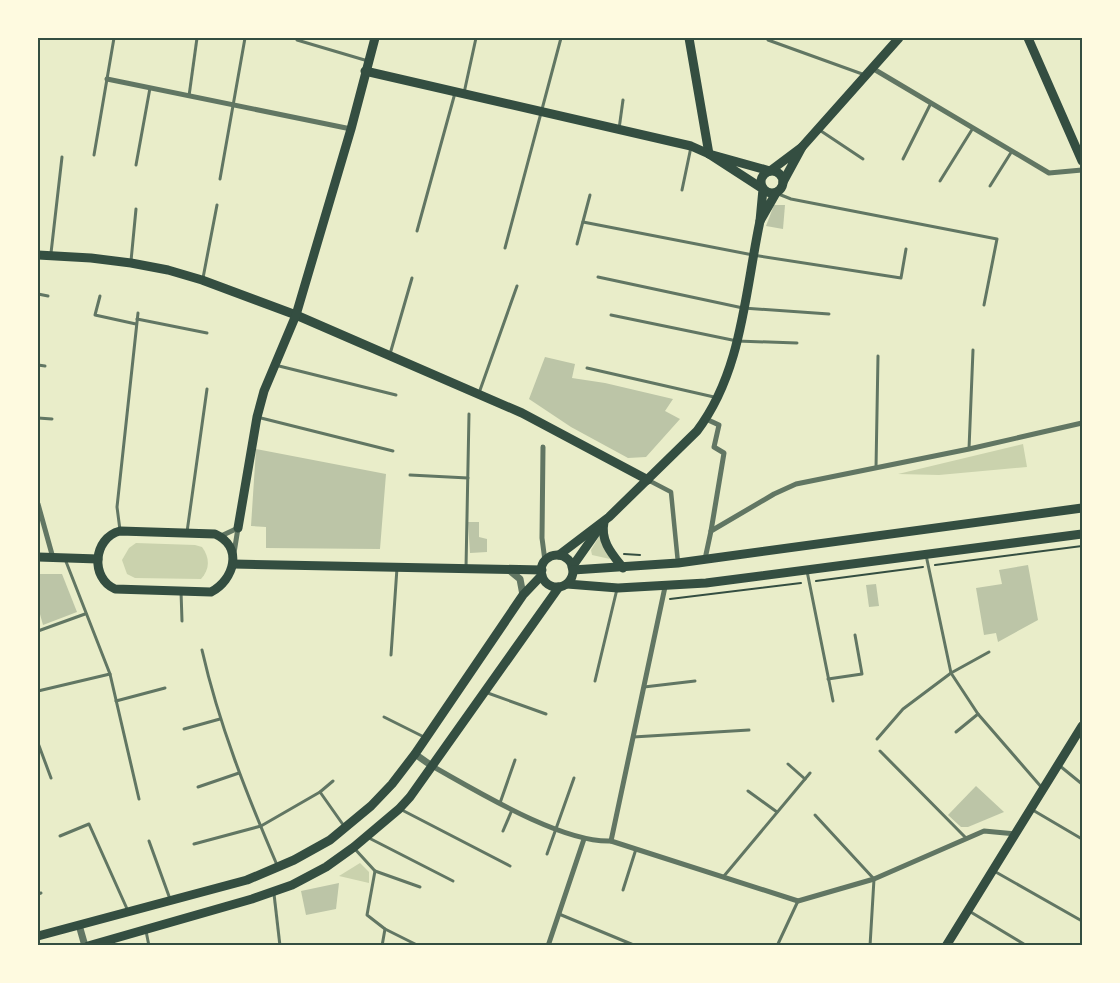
<svg xmlns="http://www.w3.org/2000/svg" width="1120" height="983" viewBox="0 0 1120 983" font-family="Roboto,sans-serif">
<style>
.green{fill:#cad2ad}
.building{fill:#bcc5a7}
.lines{fill:none;stroke-linecap:round;stroke-linejoin:round}
.path{stroke:#344e41;stroke-width:2}
.service{stroke:#617663;stroke-width:3}
.pedestrian{stroke:#617663;stroke-width:4.5}
.minor{stroke:#617663;stroke-width:5}
.tertiary{stroke:#617663;stroke-width:7}
.secondary{stroke:#344e41;stroke-width:9}
.neatline{fill:none;stroke:#344e41;stroke-width:2}
</style>
<rect width="100%" height="100%" fill="#e9edc9"/>
<!-- green -->
<g class="green">
<path d="M1023,444L1027,467L939,475L898,474Z"/>
<path d="M600,535L610,559L592,555L591,550Z"/>
<path d="M136,543L195,545L202,547C210,558 210,569 201,579L135,578L127,574L122,560L129,548Z"/>
<path d="M360,863L369,872V883L339,876Z"/>
</g>
<!-- building -->
<g class="building">
<path d="M774,205H785L783,229L766,226Z"/>
<path d="M545,357L575,364L572,378L605,383L673,399L665,411L680,419L646,457L628,458L571,427L529,399Z"/>
<path d="M256,449L386,474L380,549L266,548V527L251,526Z"/>
<path d="M468,522H479V537L487,539V552L470,553Z"/>
<path d="M1028,565L1038,620L998,642L996,633L984,635L976,588L1002,584L999,570Z"/>
<path d="M38,574H62L77,612L43,625L38,607Z"/>
<path d="M876,584L879,606L869,607L866,585Z"/>
<path d="M976,786L1004,812L968,827H961L948,815Z"/>
<path d="M339,883L336,909L306,915L301,891Z"/>
</g>
<g class="lines">
<!-- path -->
<g class="path">
<path d="M624,554L640,555"/>
<path d="M935,565L1082,546"/>
<path d="M816,581L923,567"/>
<path d="M670,599L801,583"/>
</g>
<!-- service -->
<g class="service">
<path d="M297,40L368,61"/>
<path d="M768,40L865,75"/>
<path d="M464,93L476,38"/>
<path d="M189,96L197,38"/>
<path d="M619,129L623,100"/>
<path d="M818,129L863,159"/>
<path d="M94,155L114,38"/>
<path d="M903,159L931,103"/>
<path d="M136,165L150,88"/>
<path d="M220,179L245,38"/>
<path d="M940,181L973,128"/>
<path d="M990,186L1012,151"/>
<path d="M682,190L691,147"/>
<path d="M776,193L791,199L997,239L984,305"/>
<path d="M583,222L753,255L901,278L906,249"/>
<path d="M417,231L455,93"/>
<path d="M577,244L590,195"/>
<path d="M505,248L561,38"/>
<path d="M51,253L62,157"/>
<path d="M131,261L136,209"/>
<path d="M598,277L743,308L829,314"/>
<path d="M203,278L217,205"/>
<path d="M38,294L48,296"/>
<path d="M100,296L95,315L136,324"/>
<path d="M611,315L737,341L797,343"/>
<path d="M137,319L207,333"/>
<path d="M390,354L412,278"/>
<path d="M38,365L45,366"/>
<path d="M275,365L396,395"/>
<path d="M587,368L714,397"/>
<path d="M479,393L517,286"/>
<path d="M257,417L393,451"/>
<path d="M38,418L52,419"/>
<path d="M969,449L973,350"/>
<path d="M876,468L878,356"/>
<path d="M410,475L468,478"/>
<path d="M120,530L117,507L138,313"/>
<path d="M187,532L207,389"/>
<path d="M926,555L951,673L978,714L1043,789"/>
<path d="M65,559L110,674L139,799"/>
<path d="M466,568L469,414"/>
<path d="M807,571L833,701"/>
<path d="M181,591L182,621"/>
<path d="M38,631L85,614"/>
<path d="M202,650C219,725 247,795 277,865"/>
<path d="M391,655L397,568"/>
<path d="M828,679L862,674L855,635"/>
<path d="M595,681L617,589"/>
<path d="M644,687L695,681"/>
<path d="M38,691L110,674"/>
<path d="M485,692L546,714"/>
<path d="M116,701L165,688"/>
<path d="M384,717L426,738"/>
<path d="M184,729L220,719"/>
<path d="M956,732L978,714"/>
<path d="M633,737L749,730"/>
<path d="M877,739L903,709L951,673L989,652"/>
<path d="M38,743L51,778"/>
<path d="M880,751L966,838"/>
<path d="M788,764L805,779"/>
<path d="M1060,766L1082,784"/>
<path d="M198,787L239,773"/>
<path d="M748,791L777,812"/>
<path d="M320,792L344,826"/>
<path d="M500,803L515,760"/>
<path d="M400,809L510,866"/>
<path d="M1031,809L1082,839"/>
<path d="M815,815L874,879L870,946"/>
<path d="M503,831L512,810"/>
<path d="M60,836L89,824L128,911"/>
<path d="M367,837L453,881"/>
<path d="M149,841L170,899"/>
<path d="M194,844L261,826L320,792L333,781"/>
<path d="M354,848L375,871L367,915L385,929L382,946"/>
<path d="M547,854L574,778"/>
<path d="M375,871L420,887"/>
<path d="M994,871L1082,921"/>
<path d="M724,876L810,773"/>
<path d="M623,890L636,849"/>
<path d="M38,894L41,893"/>
<path d="M274,894L280,946"/>
<path d="M969,911L1027,946"/>
<path d="M559,914L636,946"/>
<path d="M385,929L419,946"/>
<path d="M146,931L149,946"/>
<path d="M777,946L798,901"/>
</g>
<!-- pedestrian -->
<path class="pedestrian" d="M648,480L671,492L678,563"/>
<!-- minor -->
<g class="minor">
<path d="M872,68L1049,173L1082,170"/>
<path d="M107,79L351,129"/>
<path d="M706,419L719,425L714,447L724,453L711,531"/>
<path d="M543,447L542,538L545,561"/>
<path d="M38,504L53,558"/>
<path d="M221,536L238,528"/>
<path d="M234,553L238,528"/>
<path d="M705,559L711,531L774,494L796,484L969,449L1082,423"/>
<path d="M432,766C477,791 561,843 611,841L798,901L874,879L984,831L1016,834"/>
<path d="M611,841L665,587"/>
<path d="M548,946L584,839"/>
</g>
<!-- tertiary -->
<g class="tertiary">
<path d="M509,570L520,579L523,595"/>
<path d="M415,754L432,766"/>
<path d="M79,925L85,946"/>
</g>
<!-- secondary -->
<g class="secondary">
<path d="M689,38L709,154"/>
<path d="M1028,38L1082,161"/>
<path d="M365,71L691,146L709,154"/>
<path d="M802,147L899,38"/>
<circle cx="772" cy="182" r="11"/>
<path d="M776,193L760,221L763,189L709,154L770,171L802,147L783,182"/>
<path d="M38,255L91,258L131,263L168,270L202,280L296,315L522,413L648,480"/>
<path d="M604,522C600,541 612,554 623,568"/>
<path d="M238,528L257,417L264,391L296,315L351,129L375,38"/>
<path d="M120,531L215,534C244,547 234,580 211,592L115,589C90,578 93,538 120,531Z"/>
<path d="M559,555L609,517L697,431C742,372 745,292 760,221"/>
<circle cx="557" cy="571" r="16"/>
<path d="M38,557L98,559"/>
<path d="M233,564L542,570"/>
<path d="M572,567L598,530"/>
<path d="M573,570L678,563L1082,508"/>
<path d="M567,584L618,588L706,583L1082,534"/>
<path d="M38,936L247,880L294,860L330,840L371,806L392,784L415,754L523,595L542,575"/>
<path d="M88,946L252,899L292,885L326,867L354,847L399,809L410,797L559,587"/>
<path d="M946,946L1082,726"/>
</g>
</g>
<!-- border -->
<rect width="1120" height="983" fill="none" stroke="#fefae0" stroke-width="78"/>
<rect x="39" y="39" width="1042" height="905" class="neatline"/>
</svg>
